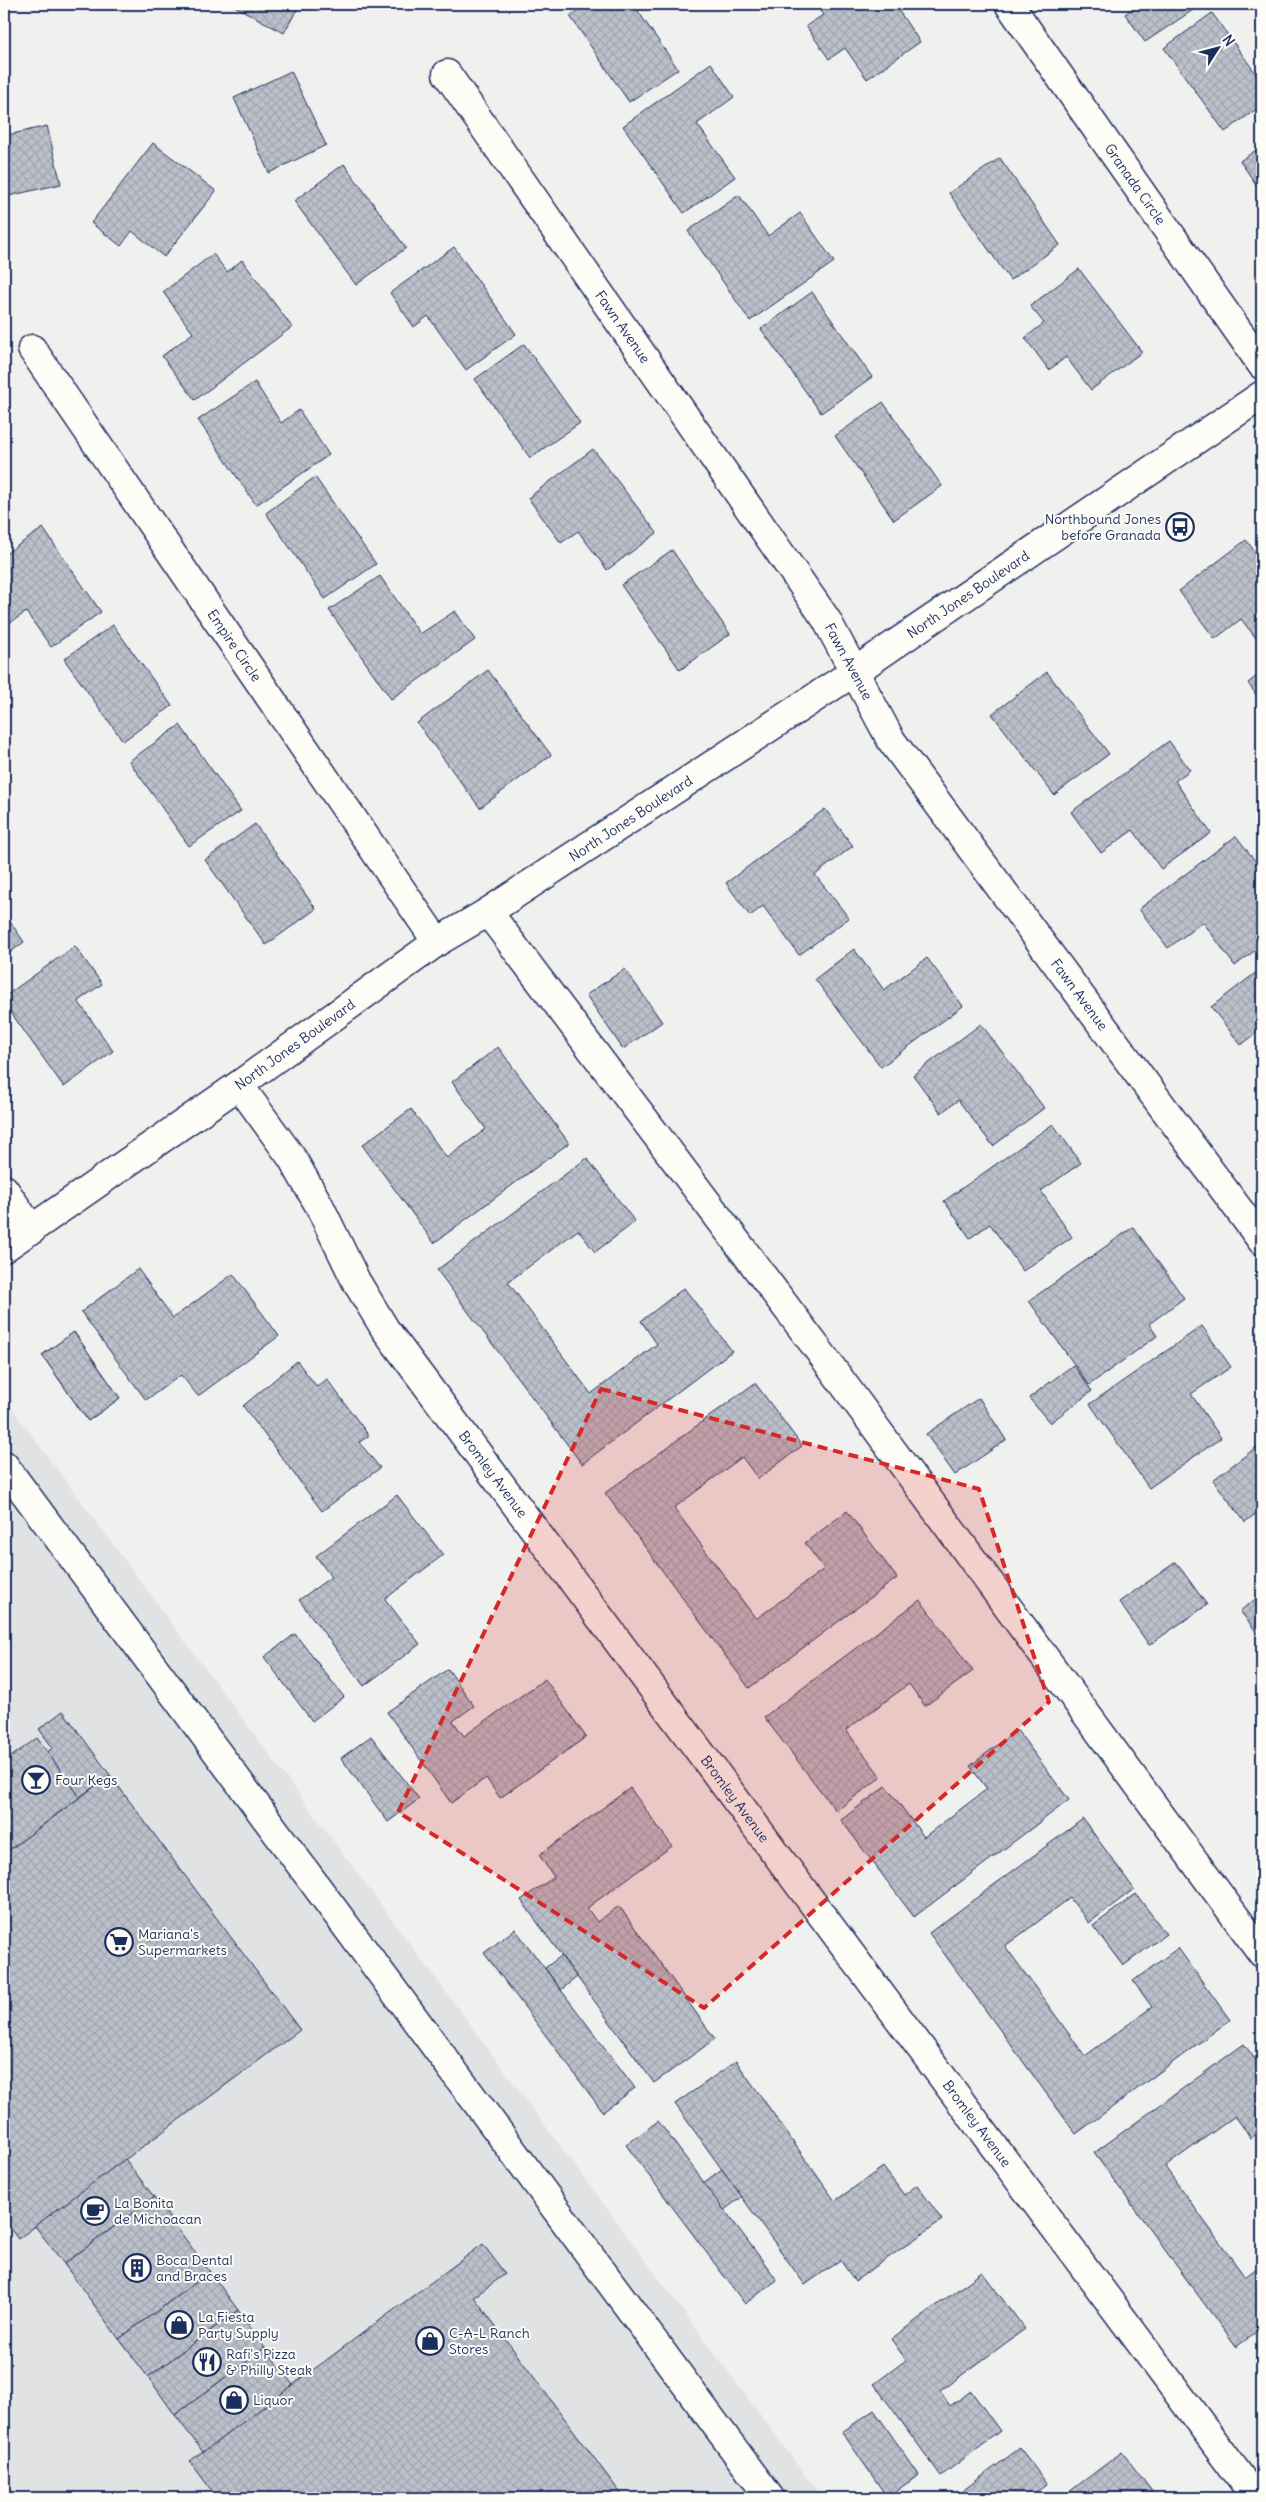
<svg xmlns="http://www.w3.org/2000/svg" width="1266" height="2502" viewBox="0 0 1266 2502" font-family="Delius,sans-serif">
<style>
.built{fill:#e0e2e3}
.building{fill:url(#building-cross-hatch);stroke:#1b2f5e}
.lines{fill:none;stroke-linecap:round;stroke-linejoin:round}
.minor-casing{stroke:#1b2f5e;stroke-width:31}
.major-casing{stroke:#1b2f5e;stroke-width:31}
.minor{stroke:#fdfcf7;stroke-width:28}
.major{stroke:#fdfcf7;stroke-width:28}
.marked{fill:#d62828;fill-opacity:0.2;stroke:#d62828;stroke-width:4;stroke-dasharray:10 6;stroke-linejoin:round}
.labels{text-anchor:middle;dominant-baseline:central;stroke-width:4;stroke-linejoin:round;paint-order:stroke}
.street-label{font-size:14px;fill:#1b2f5e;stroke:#fdfcf7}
.poi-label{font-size:14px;fill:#1b2f5e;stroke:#fdfcf7;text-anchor:start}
</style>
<defs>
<pattern id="building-cross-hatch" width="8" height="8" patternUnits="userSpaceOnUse" patternTransform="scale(1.25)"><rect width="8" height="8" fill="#bbc0ca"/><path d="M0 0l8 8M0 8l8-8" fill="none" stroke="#a0a5b0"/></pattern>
</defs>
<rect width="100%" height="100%" fill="#f0f0ee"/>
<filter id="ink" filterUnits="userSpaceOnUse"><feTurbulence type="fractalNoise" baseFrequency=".02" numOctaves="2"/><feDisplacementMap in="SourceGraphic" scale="10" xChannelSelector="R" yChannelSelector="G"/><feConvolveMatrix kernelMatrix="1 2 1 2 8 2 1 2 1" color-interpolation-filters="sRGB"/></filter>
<g filter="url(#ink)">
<!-- built -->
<path class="built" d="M4,1398L822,2498H4Z"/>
<!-- building -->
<g class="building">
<path d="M231,4H300L284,33Z"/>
<path d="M588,4H633L678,69L629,102L570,16Z"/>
<path d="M815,4H894L920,42L867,79L845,48L829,59L806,26L823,15Z"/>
<path d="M1130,4H1202L1145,42L1125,14L1133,8Z"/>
<path d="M1212,13L1262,82V105L1225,132L1164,48Z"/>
<path d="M711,63L734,97L697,124L735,177L684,213L623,126Z"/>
<path d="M291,71L326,145L269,173L234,98Z"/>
<path d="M47,126L61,184L4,197V136Z"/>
<path d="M153,143L216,191L164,257L132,231L121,246L91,223Z"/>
<path d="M1262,146V193L1240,161Z"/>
<path d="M1000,158L1060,245L1010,280L949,193Z"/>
<path d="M344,164L406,248L356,285L294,201Z"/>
<path d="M739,195L768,236L800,213L834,262L750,321L688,231Z"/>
<path d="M454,247L516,334L466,370L428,316L414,327L390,293Z"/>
<path d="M213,254L227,272L242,260L292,327L195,400L162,356L193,333L163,292Z"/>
<path d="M1079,269L1142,352L1091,390L1066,357L1049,370L1025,338L1044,323L1030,306Z"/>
<path d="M812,292L872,377L821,413L761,329Z"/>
<path d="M524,344L580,423L530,458L475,379Z"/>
<path d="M255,382L281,423L299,410L329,455L256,505L198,420Z"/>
<path d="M883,402L942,486L894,520L835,436Z"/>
<path d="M593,449L657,533L607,570L578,531L561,543L528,498Z"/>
<path d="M315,477L376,564L325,599L266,513Z"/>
<path d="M43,528L101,612L51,647L26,612L4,627V555Z"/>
<path d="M1246,540L1262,561V639L1259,642L1241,619L1215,639L1179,591Z"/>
<path d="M672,550L730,634L680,670L621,585Z"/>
<path d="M380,576L420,634L455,611L475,640L391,699L329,610Z"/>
<path d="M113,625L172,706L123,741L64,659Z"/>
<path d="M488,670L551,755L480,808L417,723Z"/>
<path d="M1047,672L1109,754L1054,795L992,714Z"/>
<path d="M1262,672V703L1248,683Z"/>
<path d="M180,725L241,811L189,846L129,761Z"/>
<path d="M1169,741L1190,770L1175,781L1211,833L1161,869L1133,830L1101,853L1071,812Z"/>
<path d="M825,809L853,846L815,875L849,918L799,955L763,906L750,916L726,883Z"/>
<path d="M255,824L316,909L266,945L205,860Z"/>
<path d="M1236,836L1262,870V945L1235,966L1203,922L1168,948L1139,909Z"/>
<path d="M4,913L24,942L4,957Z"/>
<path d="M75,946L102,984L78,1001L113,1051L64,1087L4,1003V997Z"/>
<path d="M854,949L884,990L927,958L963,1006L881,1067L815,979Z"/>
<path d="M1262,968V1029L1241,1045L1211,1007Z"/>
<path d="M625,969L662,1022L623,1049L586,995Z"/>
<path d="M981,1024L1044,1108L993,1146L958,1100L941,1113L913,1075Z"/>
<path d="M498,1047L569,1143L434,1243L362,1145L411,1109L447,1158L486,1129L452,1082Z"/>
<path d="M1053,1124L1081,1163L1041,1191L1072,1237L1023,1271L990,1224L970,1238L944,1201Z"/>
<path d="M587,1158L635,1222L595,1252L578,1230L508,1282L591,1394L657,1344L641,1321L684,1288L732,1351L582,1464L437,1270Z"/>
<path d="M1133,1227L1184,1298L1149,1324L1157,1336L1089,1385L1029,1301Z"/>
<path d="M138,1269L173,1318L233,1274L279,1336L198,1396L181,1375L146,1400L81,1312Z"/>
<path d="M1202,1326L1231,1367L1191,1394L1221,1438L1149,1488L1090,1404Z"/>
<path d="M74,1332L120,1398L88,1421L42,1355Z"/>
<path d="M74,1332L120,1398L88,1421L42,1355Z"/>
<path d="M297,1361L317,1387L327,1379L369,1436L359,1442L380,1468L322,1511L243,1406Z"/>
<path d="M1073,1365L1092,1391L1050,1423L1029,1398Z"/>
<path d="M755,1383L802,1446L758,1479L742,1457L674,1508L756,1619L824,1569L805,1543L847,1511L897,1578L749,1688L605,1493Z"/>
<path d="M979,1398L1006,1440L955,1475L926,1434Z"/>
<path d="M1262,1443V1509L1245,1522L1213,1480Z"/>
<path d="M397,1495L443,1555L385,1599L420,1644L364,1686L299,1600L331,1577L316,1556Z"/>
<path d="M1176,1562L1207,1605L1149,1645L1119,1602Z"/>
<path d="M1262,1594V1639L1240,1611Z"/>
<path d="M920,1600L973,1671L925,1706L909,1684L846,1730L881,1777L836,1811L764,1717Z"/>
<path d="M295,1634L344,1697L312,1721L264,1657Z"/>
<path d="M448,1669L474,1706L453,1721L464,1736L545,1679L586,1737L500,1798L486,1778L451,1803L387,1712Z"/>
<path d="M63,1711L110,1775L80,1797L47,1752L53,1748L39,1729Z"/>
<path d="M1017,1730L1069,1800L914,1917L841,1820L886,1786L924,1837L987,1789L970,1766Z"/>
<path d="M371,1736L419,1799L388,1822L341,1758Z"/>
<path d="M37,1738L80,1797L4,1854V1762Z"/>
<path d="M110,1775L300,2030L18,2239L4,2220V1854Z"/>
<path d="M630,1788L672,1846L587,1908L597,1922L619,1906L715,2039L654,2083L521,1900L554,1877L539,1855Z"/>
<path d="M1083,1819L1134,1889L1089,1923L1070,1898L1005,1946L1085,2056L1152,2007L1133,1981L1178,1948L1230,2020L1076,2134L929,1933Z"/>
<path d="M1136,1894L1166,1934L1123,1966L1093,1926Z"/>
<path d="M515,1929L635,2088L603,2112L484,1953Z"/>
<path d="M561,1956L577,1977L561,1990L545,1968Z"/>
<path d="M1244,2044L1262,2069V2130L1251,2138L1235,2116L1165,2167L1245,2277L1262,2264V2328L1236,2347L1094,2153Z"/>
<path d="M736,2061L835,2201L883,2167L904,2195L917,2185L942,2220L855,2281L840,2260L805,2285L675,2104Z"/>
<path d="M658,2121L777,2280L745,2304L626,2145Z"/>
<path d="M125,2159L154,2197L64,2264L35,2226Z"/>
<path d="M722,2169L742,2197L724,2210L703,2183Z"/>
<path d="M154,2197L210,2272L119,2339L64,2264Z"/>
<path d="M483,2244L505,2274L474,2297L624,2498H217L190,2461Z"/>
<path d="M210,2272L238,2310L148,2377L119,2339Z"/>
<path d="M982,2272L1025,2329L940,2391L950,2406L971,2391L1000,2431L941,2476L874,2384L906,2360L891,2339Z"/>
<path d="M238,2310L265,2348L175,2415L148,2377Z"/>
<path d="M265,2348L293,2385L203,2452L175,2415Z"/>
<path d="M874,2410L919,2475L887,2497L842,2432Z"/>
<path d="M1020,2448L1047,2484L1028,2498H966L961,2492Z"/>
<path d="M1122,2452L1157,2498H1061Z"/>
</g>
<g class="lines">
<defs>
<g id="minor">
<path id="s1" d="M1009,4L1262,365"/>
<path id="s2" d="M447,74L826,619L891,740L1262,1241"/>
<path id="s3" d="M32,349L437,942"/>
<path d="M488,912L820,1352L1262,1953"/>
<path id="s4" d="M239,1085L292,1158L319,1205L356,1281L385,1329L1256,2498"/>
<path d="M4,1189L32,1230"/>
<path d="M4,1465L770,2498"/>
</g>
<g id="major">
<path id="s5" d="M4,1248L239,1085L437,942L488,912L854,672L1262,395"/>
</g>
</defs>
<!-- minor casing -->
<use href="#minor" class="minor-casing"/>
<!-- major casing -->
<use href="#major" class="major-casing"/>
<!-- minor -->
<use href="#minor" class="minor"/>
<!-- major -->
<use href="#major" class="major"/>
</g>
</g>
<!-- marked area -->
<path class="marked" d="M601,1389L979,1489L1049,1702L704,2008L398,1812Z"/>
<!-- icons -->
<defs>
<symbol id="bus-ring" viewBox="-11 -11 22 22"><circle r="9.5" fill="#fdfcf7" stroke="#1b2f5e" stroke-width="1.5"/><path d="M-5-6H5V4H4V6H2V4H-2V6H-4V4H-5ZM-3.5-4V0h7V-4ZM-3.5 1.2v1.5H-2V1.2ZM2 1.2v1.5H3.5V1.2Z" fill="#1b2f5e"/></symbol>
<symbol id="bar-ring" viewBox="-11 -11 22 22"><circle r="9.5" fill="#fdfcf7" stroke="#1b2f5e" stroke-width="1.5"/><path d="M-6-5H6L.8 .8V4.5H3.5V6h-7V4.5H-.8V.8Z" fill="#1b2f5e"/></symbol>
<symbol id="supermarket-ring" viewBox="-11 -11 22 22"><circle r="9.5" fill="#fdfcf7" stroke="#1b2f5e" stroke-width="1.5"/><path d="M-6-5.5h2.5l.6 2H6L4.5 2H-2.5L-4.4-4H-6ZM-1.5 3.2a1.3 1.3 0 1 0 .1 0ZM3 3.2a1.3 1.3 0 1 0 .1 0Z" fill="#1b2f5e"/></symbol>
<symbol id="cafe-ring" viewBox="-11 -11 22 22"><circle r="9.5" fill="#fdfcf7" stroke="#1b2f5e" stroke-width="1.5"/><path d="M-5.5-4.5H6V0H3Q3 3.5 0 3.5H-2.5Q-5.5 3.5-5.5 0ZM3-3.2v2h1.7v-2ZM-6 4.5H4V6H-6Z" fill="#1b2f5e"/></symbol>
<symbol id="building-ring" viewBox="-11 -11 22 22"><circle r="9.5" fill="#fdfcf7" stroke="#1b2f5e" stroke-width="1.5"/><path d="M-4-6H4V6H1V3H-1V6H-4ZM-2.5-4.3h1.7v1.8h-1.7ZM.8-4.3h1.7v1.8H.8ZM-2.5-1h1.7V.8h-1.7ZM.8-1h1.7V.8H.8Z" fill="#1b2f5e"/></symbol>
<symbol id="shop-ring" viewBox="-11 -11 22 22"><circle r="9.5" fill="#fdfcf7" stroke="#1b2f5e" stroke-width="1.5"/><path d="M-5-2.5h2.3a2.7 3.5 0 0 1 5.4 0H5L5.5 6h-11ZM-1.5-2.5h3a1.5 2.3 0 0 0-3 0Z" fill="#1b2f5e"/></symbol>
<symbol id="restaurant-ring" viewBox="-11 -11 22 22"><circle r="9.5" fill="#fdfcf7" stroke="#1b2f5e" stroke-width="1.5"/><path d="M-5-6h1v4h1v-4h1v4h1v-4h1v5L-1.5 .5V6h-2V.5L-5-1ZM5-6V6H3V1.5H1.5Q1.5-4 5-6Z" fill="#1b2f5e"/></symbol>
</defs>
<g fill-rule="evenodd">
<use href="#bus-ring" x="1164" y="511" width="32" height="32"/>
<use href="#bar-ring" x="20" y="1764" width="32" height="32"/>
<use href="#supermarket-ring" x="103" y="1926" width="32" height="32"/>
<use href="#cafe-ring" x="79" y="2195" width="32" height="32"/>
<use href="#building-ring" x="121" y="2252" width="32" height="32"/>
<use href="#shop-ring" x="163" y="2309" width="32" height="32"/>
<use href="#shop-ring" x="414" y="2325" width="32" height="32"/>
<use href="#restaurant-ring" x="191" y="2346" width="32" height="32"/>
<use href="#shop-ring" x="218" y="2384" width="32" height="32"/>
</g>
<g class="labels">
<!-- street labels -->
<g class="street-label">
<text stroke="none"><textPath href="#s1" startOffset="220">Granada Circle</textPath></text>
<text stroke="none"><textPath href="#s2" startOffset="308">Fawn Avenue</textPath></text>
<text stroke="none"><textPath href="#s5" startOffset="1165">North Jones Boulevard</textPath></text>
<text stroke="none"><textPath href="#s3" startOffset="359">Empire Circle</textPath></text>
<text stroke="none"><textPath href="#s2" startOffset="712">Fawn Avenue</textPath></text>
<text stroke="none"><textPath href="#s5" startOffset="760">North Jones Boulevard</textPath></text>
<text stroke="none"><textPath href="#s2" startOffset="1118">Fawn Avenue</textPath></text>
<text stroke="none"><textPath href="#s5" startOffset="355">North Jones Boulevard</textPath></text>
<text stroke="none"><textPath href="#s4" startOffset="466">Bromley Avenue</textPath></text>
<text stroke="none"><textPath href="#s4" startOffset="871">Bromley Avenue</textPath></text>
<text stroke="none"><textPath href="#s4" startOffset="1276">Bromley Avenue</textPath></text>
</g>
<!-- poi labels -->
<g class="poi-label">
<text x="1161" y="519" text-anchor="end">Northbound Jones<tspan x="1161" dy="16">before Granada</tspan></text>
<text x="55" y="1780">Four Kegs</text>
<text x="138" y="1934">Mariana's<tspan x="138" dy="16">Supermarkets</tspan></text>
<text x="114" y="2203">La Bonita<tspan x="114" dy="16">de Michoacan</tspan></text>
<text x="156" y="2260">Boca Dental<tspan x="156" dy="16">and Braces</tspan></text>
<text x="198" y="2317">La Fiesta<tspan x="198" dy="16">Party Supply</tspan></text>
<text x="449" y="2333">C-A-L Ranch<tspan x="449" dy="16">Stores</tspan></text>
<text x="226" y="2354">Rafi's Pizza<tspan x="226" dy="16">&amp; Philly Steak</tspan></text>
<text x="253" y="2400">Liquor</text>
</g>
</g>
<!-- margin -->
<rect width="1266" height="2502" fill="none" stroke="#fdfcf7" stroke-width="20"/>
<rect x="10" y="10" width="1246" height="2482" fill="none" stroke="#1b2f5e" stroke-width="2" filter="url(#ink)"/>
<!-- north arrow -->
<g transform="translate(1218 48) rotate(54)" stroke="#fdfcf7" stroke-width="4" paint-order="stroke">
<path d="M0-4L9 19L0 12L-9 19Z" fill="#1b2f5e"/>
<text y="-8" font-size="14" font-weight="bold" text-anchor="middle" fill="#1b2f5e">N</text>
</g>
</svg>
